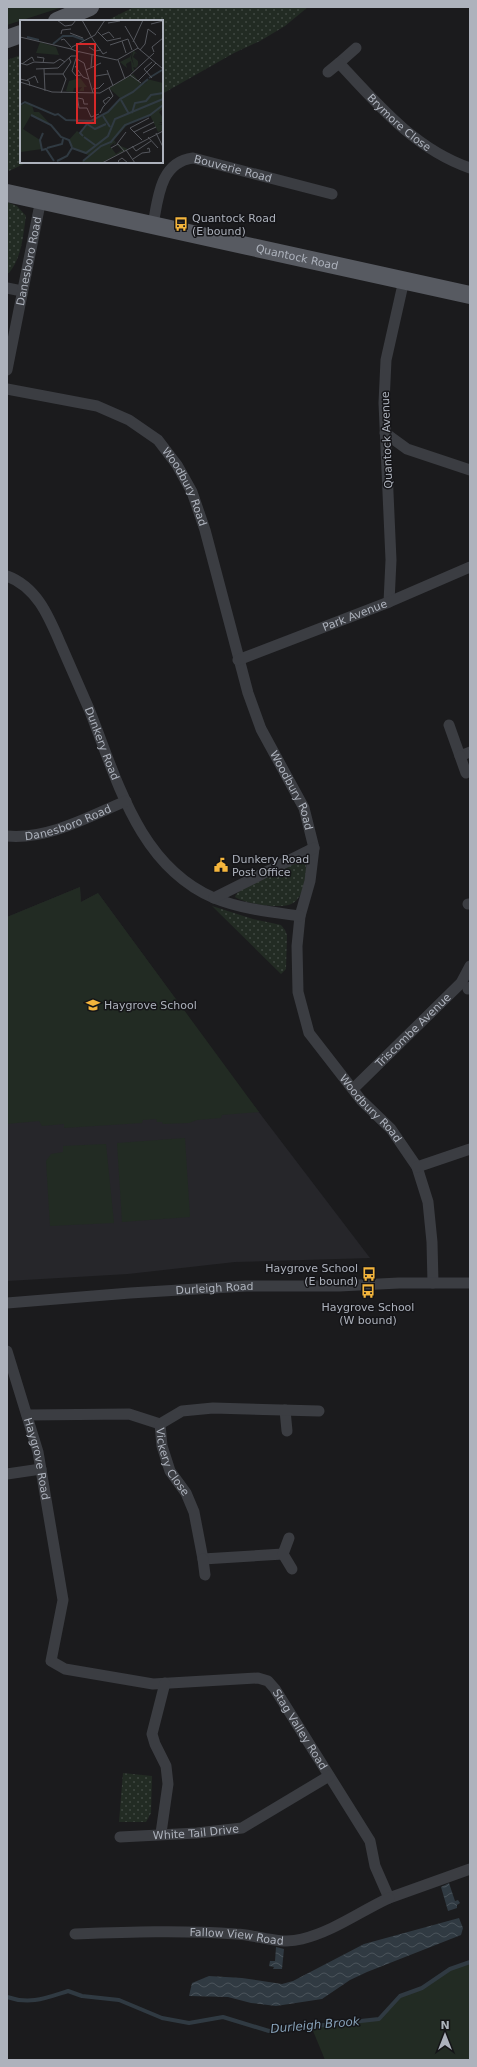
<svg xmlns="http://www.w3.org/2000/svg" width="477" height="2067" viewBox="0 0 477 2067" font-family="'DejaVu Sans',sans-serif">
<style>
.built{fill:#26262a}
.grass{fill:#222b23}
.park{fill:url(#park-dots)}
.water{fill:url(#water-waves)}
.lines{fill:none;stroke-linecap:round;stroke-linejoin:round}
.stream{stroke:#303a42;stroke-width:4}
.minor{stroke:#3b3d42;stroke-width:11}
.primary{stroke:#575a61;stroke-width:18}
.labels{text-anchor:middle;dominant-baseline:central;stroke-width:3;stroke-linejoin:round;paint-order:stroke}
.street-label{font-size:11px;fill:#adb2bc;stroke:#151518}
.poi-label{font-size:11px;fill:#adb2bc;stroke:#151518;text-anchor:start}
.water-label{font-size:12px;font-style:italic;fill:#85a0b7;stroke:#151518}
.inset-river{fill:none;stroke:#303a42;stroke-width:2}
.inset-road{fill:none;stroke:#55575d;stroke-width:1}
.view{fill:#d62828;fill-opacity:0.15;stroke:#d62828;stroke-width:2}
.inset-edge{fill:none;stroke:#adb2bc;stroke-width:2}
</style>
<defs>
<pattern id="park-dots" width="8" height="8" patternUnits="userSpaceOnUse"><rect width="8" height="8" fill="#222b23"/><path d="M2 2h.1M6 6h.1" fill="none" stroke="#3f4741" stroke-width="1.8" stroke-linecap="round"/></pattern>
<pattern id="water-waves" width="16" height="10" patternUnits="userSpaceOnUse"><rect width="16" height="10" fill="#303a42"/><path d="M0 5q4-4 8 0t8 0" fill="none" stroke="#4b545b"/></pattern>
</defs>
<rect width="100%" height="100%" fill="#1b1b1d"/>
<!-- built -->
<path class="built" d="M80,887L81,902L98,893L245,1094L370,1258L235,1262L128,1274L7,1281V917Z"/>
<!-- grass -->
<g class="grass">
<path d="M7,7H63L7,25Z"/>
<path d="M80,887L81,902L98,893L259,1112L222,1115L221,1118L197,1120L189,1123L163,1124L162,1122H157L156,1119L143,1120L142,1123L64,1128V1124L42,1126L39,1121L7,1124V917Z"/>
<path d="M185,1138L190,1217L122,1222L117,1143Z"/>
<path d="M106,1144L114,1223L50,1226L46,1161L51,1154L63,1152V1146Z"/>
<path d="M470,1962V2060H325L311,2026L379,2019L400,1996L422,1988L450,1969Z"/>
</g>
<!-- park -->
<g class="park">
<path d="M134,7H308L285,26L260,41L234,53L162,94V21H106Z"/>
<path d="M21,55V162H28L9,171L7,168V60Z"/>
<path d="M7,202L17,206L26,216C23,236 22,257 9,273H7Z"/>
<path d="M301,860L306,862C307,873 304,897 293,903C282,910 246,904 235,897C238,886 290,865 301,860Z"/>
<path d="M212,906L253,919L281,925L285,930L287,935L286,969L281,974Z"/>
<path d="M123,1773L152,1776L151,1813L146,1822H119Z"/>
</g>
<!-- water -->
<g class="water">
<path d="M449,1883L455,1901L458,1900L460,1903L457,1905V1908L448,1911L441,1887Z"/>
<path d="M459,1918L463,1928L461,1935L367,1972L350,1980L322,1999L276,2006L251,2003L228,1997L189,1996L192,1983L209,1976L242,1978L282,1984L293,1981L364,1944Z"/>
<path d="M276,1947L284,1949L282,1969H273L274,1967L269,1966L270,1961H275Z"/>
</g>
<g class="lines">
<!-- stream -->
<path class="stream" d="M7,1997C30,2005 46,1998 68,1991L82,1996L119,2000L162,2018L189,2023L223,2017L269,2031L379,2019L400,1996L422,1988L450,1969L470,1962"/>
<!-- minor -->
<g class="minor">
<path d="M339,63L356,48"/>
<path id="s1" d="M328,72L339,63C378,105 415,149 470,168"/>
<path id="s2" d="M153,225C158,198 160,162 193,158L332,194"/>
<path d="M7,288L22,291"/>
<path id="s3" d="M7,370L41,199"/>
<path id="s4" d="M7,389L97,406L129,420L158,440L177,465L192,492L205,530L248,693L261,729L304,808L314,848L310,881L300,916L297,946L298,992L309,1033L361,1100L391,1129L417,1167L428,1202L432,1242L433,1283"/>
<path d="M385,433L407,449L470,470"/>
<path id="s5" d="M7,576C37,587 49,617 61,645C70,666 80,688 89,709C117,779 138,865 214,898C241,909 271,912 300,916"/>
<path d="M389,602L391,560L384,403L386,360L404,280"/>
<path id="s6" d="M238,660L389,602L470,567"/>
<path d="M449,725L460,756L470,752"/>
<path d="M460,756L466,773"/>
<path id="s7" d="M7,836C48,840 90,816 126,801"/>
<path d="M214,898L314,848"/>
<path d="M468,904H470"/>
<path d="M468,989L470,987"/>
<path id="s8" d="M353,1089L461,983L470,966"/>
<path d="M417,1167L470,1149"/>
<path id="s9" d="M7,1303L130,1293L246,1286H339L399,1283H470"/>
<path id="s10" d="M7,1351L38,1452L63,1600L51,1661L65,1669L153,1684L258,1678L268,1681L275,1689L370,1841L375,1866L389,1898L470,1869"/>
<path d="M285,1410L287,1431"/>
<path id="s11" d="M27,1415L129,1414L160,1424L162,1446L170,1471L186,1493L194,1512L203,1559L283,1554"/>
<path d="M160,1424L182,1411L213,1408L319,1411"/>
<path d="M7,1474L41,1469"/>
<path d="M289,1538L283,1554L292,1569"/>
<path d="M203,1559L205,1575"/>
<path d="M161,1833L168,1784L166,1766L155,1744L152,1734L165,1683"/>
<path id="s12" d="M120,1837L197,1833L242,1828L329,1776"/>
<path id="s13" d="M75,1934C128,1932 183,1930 236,1934C258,1935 279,1945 302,1939C334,1931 359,1912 389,1898"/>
</g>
<!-- primary -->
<g class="primary">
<path d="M57,21L90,7"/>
<path d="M7,39L21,34"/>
<path id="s14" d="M7,193L470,295"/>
</g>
</g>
<!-- icons -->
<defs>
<symbol id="bus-bare" viewBox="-9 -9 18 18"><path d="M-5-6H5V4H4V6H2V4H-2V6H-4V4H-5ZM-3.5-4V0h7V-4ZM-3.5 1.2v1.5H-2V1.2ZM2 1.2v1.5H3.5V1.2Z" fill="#f4b53c" stroke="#151518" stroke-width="2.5" paint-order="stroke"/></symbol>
<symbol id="civic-bare" viewBox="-9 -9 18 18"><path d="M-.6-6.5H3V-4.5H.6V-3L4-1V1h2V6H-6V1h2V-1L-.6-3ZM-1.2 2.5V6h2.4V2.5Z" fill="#f4b53c" stroke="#151518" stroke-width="2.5" paint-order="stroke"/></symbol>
<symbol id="school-bare" viewBox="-9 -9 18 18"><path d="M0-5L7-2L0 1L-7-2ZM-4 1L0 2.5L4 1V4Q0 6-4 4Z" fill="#f4b53c" stroke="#151518" stroke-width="2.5" paint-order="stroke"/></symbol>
</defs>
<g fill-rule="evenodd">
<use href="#bus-bare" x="171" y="214" width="20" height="20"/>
<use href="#civic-bare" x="211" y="855" width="20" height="20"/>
<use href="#school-bare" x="83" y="995" width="20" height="20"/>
<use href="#bus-bare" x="359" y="1264" width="20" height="20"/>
<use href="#bus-bare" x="358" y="1281" width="20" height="20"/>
</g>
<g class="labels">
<!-- street labels -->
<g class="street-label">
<text stroke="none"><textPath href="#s1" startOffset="99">Brymore Close</textPath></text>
<text stroke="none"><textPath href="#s2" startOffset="126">Bouverie Road</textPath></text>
<text stroke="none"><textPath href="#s14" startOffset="297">Quantock Road</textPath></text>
<text stroke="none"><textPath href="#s3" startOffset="111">Danesboro Road</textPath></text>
<text transform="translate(387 440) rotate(-92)">Quantock Avenue</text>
<text stroke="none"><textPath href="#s4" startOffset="216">Woodbury Road</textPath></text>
<text stroke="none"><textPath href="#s6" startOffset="125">Park Avenue</textPath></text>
<text stroke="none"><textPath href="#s5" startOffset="197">Dunkery Road</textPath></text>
<text stroke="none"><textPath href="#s4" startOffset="540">Woodbury Road</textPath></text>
<text stroke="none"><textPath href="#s7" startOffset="63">Danesboro Road</textPath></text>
<text stroke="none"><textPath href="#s8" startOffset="84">Triscombe Avenue</textPath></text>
<text stroke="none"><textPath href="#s4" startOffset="888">Woodbury Road</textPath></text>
<text stroke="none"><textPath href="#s9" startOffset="208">Durleigh Road</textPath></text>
<text stroke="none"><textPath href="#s10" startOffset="112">Haygrove Road</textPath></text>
<text stroke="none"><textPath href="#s11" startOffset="175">Vickery Close</textPath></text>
<text stroke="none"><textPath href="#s10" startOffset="597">Stag Valley Road</textPath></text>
<text stroke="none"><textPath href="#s12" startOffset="76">White Tail Drive</textPath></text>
<text stroke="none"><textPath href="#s13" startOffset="162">Fallow View Road</textPath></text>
</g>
<!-- poi labels -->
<g class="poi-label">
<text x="192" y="218">Quantock Road<tspan x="192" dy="13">(E bound)</tspan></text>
<text x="232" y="859">Dunkery Road<tspan x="232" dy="13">Post Office</tspan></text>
<text x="104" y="1005">Haygrove School</text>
<text x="358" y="1268" text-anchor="end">Haygrove School<tspan x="358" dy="13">(E bound)</tspan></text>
<text x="368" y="1307" text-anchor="middle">Haygrove School<tspan x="368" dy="13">(W bound)</tspan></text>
</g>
<!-- water labels -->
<g class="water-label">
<text transform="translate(315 2025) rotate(-5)">Durleigh Brook</text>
</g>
</g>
<!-- overview -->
<g transform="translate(20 20)">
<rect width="143" height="143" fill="#1b1b1d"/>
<path d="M113,30L118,35L115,33L113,37L118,41V45L116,48L113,47L115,51L111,53L114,51H112L111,41L106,44L107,48L100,42L110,37L112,31L111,38L114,46L112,38ZM60,58L67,67H64V71H59L62,67L54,68L53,72L46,71L49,61ZM127,59L143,63V89L139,92L143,98V102H139L143,104L138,105H143V110L138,112L130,95L121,98L108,104L94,120L96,123L93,126L95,122L90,126L96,134L102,130L96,124L108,129L81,143H60L70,136L51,127L49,120L57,111L60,113L68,102L85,94L105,75L127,62ZM6,83L12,85L14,92H19L31,105L11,95L3,109L20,120L22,129L1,132L0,86Z" fill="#222b23"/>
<path d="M20,22L36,27L39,35L16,33Z" fill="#222b23"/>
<path d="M113,54L121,64L110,74L101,79L89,68Z" fill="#222b23"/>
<path class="inset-river" d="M7,17L19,20M33,24L43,16H53L64,20M129,58L142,50M101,80L109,94M0,85L5,82L35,95L38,94L46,100L71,101L88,92L100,79L113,72L128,59M112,93L115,83L126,81L131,75L143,73M11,95L31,105L41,117L49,120L52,127M83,96L90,107M23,113L20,120L22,130L26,129L34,141M63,116L60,113L67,104L75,109L86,104M64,117L75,125M27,128L42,124L43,119M37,141L47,136L52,128L66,133L88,116L95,99L143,79M63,141L81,126L91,122L105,105L130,95L143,85"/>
<path class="inset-road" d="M37,0L45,6L52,5L56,0M62,0L72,18M88,3L100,1M131,4L143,1M105,6L118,28M78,12L87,21L101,18M50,13L63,18M41,14L42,10L51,9M82,15L89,12L94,18M0,17L51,29M72,18L83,34L87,32M41,20L44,19L51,27M102,21L106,33M113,22L123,0M90,25L108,19L112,30M52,27L51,29L56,31L97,40L118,28L143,49M52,27L75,15L85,0M69,27L75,31L81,30M120,30L125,24L128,9L136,15M58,32L52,51L56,56L61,55M134,32L132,27L143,18M17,37L24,38L23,43M57,39L64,43L73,73M98,40L105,59M132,42L124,49L132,58M0,43L7,45L14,42L34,43L40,39L45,42M2,44L12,37L14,41M55,46L63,57L68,59M71,47L72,35M16,49L38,48L51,36H57M24,49L25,71M66,50L81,43M87,50L93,66M24,54H43L51,42L49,38M110,55L121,63M76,56L88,54M0,59L9,61L10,66M7,60L15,56L18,63M118,61L136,43M0,62L32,72L80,73L109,56L134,33M73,69L79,68L84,63M41,73L46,59L43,54M57,74L59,88H67L71,97L79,94M58,78L63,79L64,84H68M85,84L83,81L89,77L91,79M80,93L83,87L93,76L89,68M114,112L134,102M123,113L136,107M136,113L143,127M128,117L138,128M122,120L110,108L129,98M97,124L106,112M112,126L116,131L131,121M91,128L98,124L104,131M106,130L115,143M113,139L122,133L130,132L129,128L127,129M82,143L143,111M100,143L98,141L102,138L108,143"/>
<path class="view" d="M57,24H75V103H57Z"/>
<rect width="143" height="143" class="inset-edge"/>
</g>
<!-- border -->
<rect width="477" height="2067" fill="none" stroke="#adb2bc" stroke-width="16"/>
<!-- north arrow -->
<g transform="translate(445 2035)" stroke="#151518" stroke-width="3" paint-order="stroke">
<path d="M0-3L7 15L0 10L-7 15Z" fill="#adb2bc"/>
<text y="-6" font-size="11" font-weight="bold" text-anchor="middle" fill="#adb2bc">N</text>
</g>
</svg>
